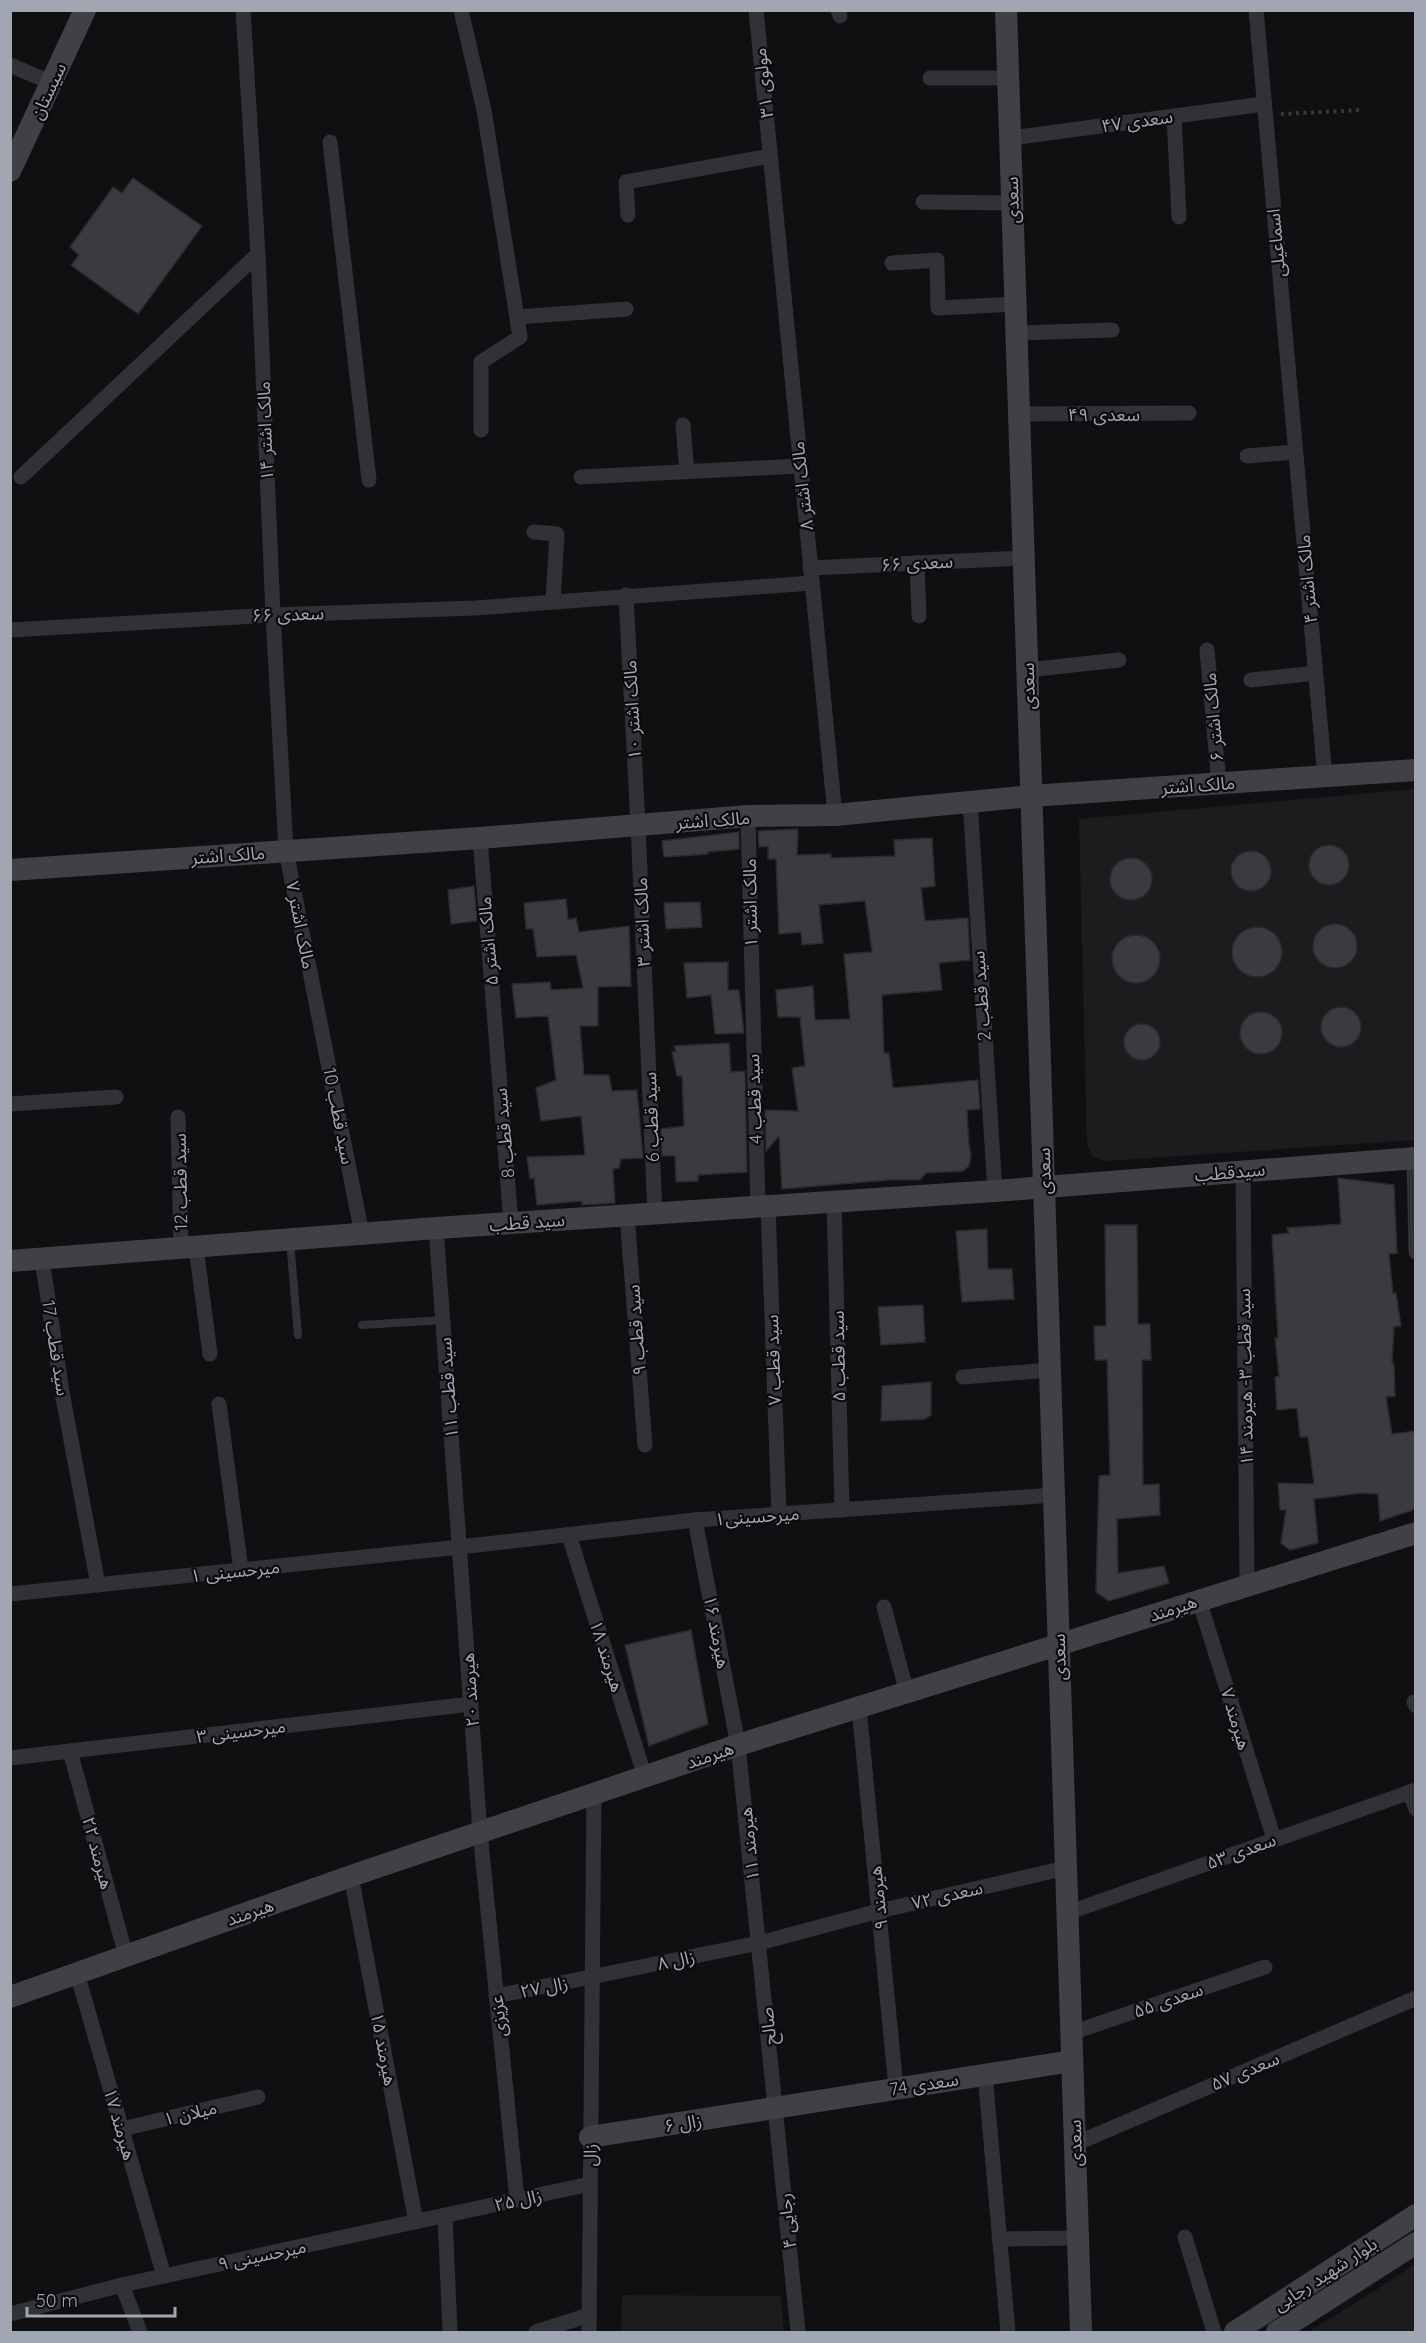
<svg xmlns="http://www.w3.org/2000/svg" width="1426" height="2343" viewBox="0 0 1426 2343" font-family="Quicksand,'Noto Sans Arabic',sans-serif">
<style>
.built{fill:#1c1c1f}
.building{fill:#3a3b3f;stroke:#2a2a2e;stroke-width:1.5}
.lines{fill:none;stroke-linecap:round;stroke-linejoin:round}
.path{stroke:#37393e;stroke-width:4;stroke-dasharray:3 4.5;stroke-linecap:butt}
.lane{stroke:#313237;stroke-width:8}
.street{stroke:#313237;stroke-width:15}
.secondary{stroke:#3f4147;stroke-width:22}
.labels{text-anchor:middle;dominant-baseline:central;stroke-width:4.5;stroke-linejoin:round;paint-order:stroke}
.street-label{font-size:18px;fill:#a1a6b3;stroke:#0b0b0d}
</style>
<rect width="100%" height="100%" fill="#101012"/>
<!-- built -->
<g class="built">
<path d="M1415,789V1140L1104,1161L1093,1157L1087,1145L1079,819Z"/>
<path d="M1415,2264V2332H1308L1381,2287Z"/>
<path d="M622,2295L781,2296L784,2332H621Z"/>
</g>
<!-- building -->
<g class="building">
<path d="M133,178L202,226L138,314L71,265L79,255L70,247L113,187L122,193Z"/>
<path d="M798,829L797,855L831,854V858L895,856L894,840L932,838L935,886L921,888L925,921L968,918L970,960L939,963L942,990L882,995L884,1053H889L893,1088L978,1080L980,1109L967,1110L969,1145L971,1154L969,1166L963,1171L926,1173L920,1180H889L782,1189L779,1136L766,1151L765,1110L798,1111L792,1068L805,1066L800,1017H778L776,990L813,986L815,1020L850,1019L844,954L872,952L865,901L819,905L823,943L802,945L801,932L779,934L776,859H768V846L759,847L758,831Z"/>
<path d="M739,832V849L708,852V854L664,857L662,841Z"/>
<circle cx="1329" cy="865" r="20"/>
<circle cx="1251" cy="871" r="20"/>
<circle cx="1131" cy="879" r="21"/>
<path d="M474,886L477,921L451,924L448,890Z"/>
<path d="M566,899L568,920L576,918L579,932L629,926L631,986L598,987V1026H580L584,1075H609L612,1091L637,1090L643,1158L621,1159L619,1168L613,1169L615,1203L582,1205V1201L537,1205L534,1178L530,1179L527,1157L585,1155L581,1116L541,1121L536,1088L556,1080L548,1016L516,1018L512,984L550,982L551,990L583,988L576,955L537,957L533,929H526L524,903Z"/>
<path d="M700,902L702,927L666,929L664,903Z"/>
<circle cx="1335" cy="946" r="22"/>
<circle cx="1257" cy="952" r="25"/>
<circle cx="1136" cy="959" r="24"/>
<path d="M728,962V990H739L744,1033L715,1034L711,995L687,998L684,963Z"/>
<circle cx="1341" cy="1027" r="20"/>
<circle cx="1261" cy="1033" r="21"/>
<circle cx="1142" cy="1042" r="18"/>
<path d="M729,1043L731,1072L745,1071L747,1172L698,1175V1181L676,1182L675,1156H662L661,1129L684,1126L682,1076H677L672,1052L676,1051L674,1046Z"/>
<path d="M1338,1178L1394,1185L1397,1253L1389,1254L1393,1293H1396L1401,1326L1394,1327L1392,1362L1394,1365L1395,1396L1386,1397L1392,1434L1416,1431V1509L1380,1521L1378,1494L1362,1493L1314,1499L1318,1543L1290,1550L1281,1543L1286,1510H1280L1278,1483L1314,1484L1308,1437H1300L1297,1408L1277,1410L1275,1377L1279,1376L1275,1338H1278L1272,1235L1289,1233L1287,1228L1341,1224Z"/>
<path d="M1105,1225H1137L1138,1324H1150L1151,1360H1142L1143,1485L1159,1484L1160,1515L1117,1519L1118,1573L1164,1566L1169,1583L1109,1601L1096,1592L1099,1476L1110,1475L1107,1360H1095L1094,1326H1106Z"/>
<path d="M987,1229L988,1269H1012L1014,1299L962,1302L956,1231Z"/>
<path d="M923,1305L925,1342L881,1345L878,1307Z"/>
<path d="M931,1382V1415L925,1419L881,1421L882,1386Z"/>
<path d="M691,1630L708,1724L649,1746L625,1645Z"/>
</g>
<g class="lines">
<!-- path -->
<path class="path" d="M1281,114L1362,110"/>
<!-- lane -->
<g class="lane">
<path d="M290,1241L298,1335"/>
<path d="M362,1325L443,1320"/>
</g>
<!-- street -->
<g class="street">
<path d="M243,10L258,254L273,615L286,851L362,1234"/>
<path d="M461,10L484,110L520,337L481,362V430"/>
<path d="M756,10L835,815"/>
<path d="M838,10L840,16"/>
<path d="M1256,10L1325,777"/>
<path d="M10,65L52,83"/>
<path d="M930,78H1008"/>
<path d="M1174,116L1179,217"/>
<path d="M1011,138L1264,104"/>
<path d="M330,142L369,480"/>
<path d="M923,202L1013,203"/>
<path d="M628,215L626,182L770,156"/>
<path d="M892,263L937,260L938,308L1016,304"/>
<path d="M517,317L626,309"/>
<path d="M1017,333L1112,330"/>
<path d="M1019,414L1189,413"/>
<path d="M683,425L687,472"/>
<path d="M1247,456L1295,452"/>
<path d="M21,477L258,254"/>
<path d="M581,477L800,466"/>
<path d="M534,532L557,534L553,601"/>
<path d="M917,563L919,616"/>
<path d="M810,568L1024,558"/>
<path d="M626,595L638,825L655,1214"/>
<path d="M10,630L273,615L475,608L812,583"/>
<path d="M1207,650L1219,784"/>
<path d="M1027,670L1119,660"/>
<path d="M1251,680L1315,673"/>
<path d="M970,801L995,1191"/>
<path d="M748,816L758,1207"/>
<path d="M480,838L511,1223"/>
<path d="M10,1104L116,1097"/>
<path d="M178,1117L181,1248"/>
<path d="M1414,1158L1416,1252"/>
<path d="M1243,1170L1247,1584"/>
<path d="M834,1202L842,1510"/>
<path d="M768,1206L779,1515"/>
<path d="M627,1215L645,1445"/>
<path d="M436,1228L480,1832L517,2200"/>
<path d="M196,1247L210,1354"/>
<path d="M42,1259L62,1392L98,1585"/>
<path d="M963,1377L1050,1370"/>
<path d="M219,1404L241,1570"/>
<path d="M695,1520L738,1745L798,2332"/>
<path d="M569,1535L645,1777"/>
<path d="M10,1594L460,1547L695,1520L1054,1495"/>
<path d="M1199,1600L1274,1839"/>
<path d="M884,1607L907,1693"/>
<path d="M1414,1702L1416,1706"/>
<path d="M859,1708L896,2088"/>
<path d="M70,1751L126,1956"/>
<path d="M10,1758L471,1704"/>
<path d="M1409,1792L1416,1809"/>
<path d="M351,1876L416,2222"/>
<path d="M1067,1913L1416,1790"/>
<path d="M77,1973L164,2276"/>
<path d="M496,1996L759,1943L879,1911L1066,1868"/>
<path d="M1071,2033L1265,1967"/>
<path d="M985,2074L1008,2332"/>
<path d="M122,2129L258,2097"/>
<path d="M1075,2144L1416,1998"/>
<path d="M445,2216L450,2332"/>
<path d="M1185,2237L1214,2332"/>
<path d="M999,2239L1078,2238"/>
<path d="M122,2285L140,2332"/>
<path d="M10,2314L122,2285L590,2184"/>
<path d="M536,2332L589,2315"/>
<path d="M589,2332L594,1793"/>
</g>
<!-- secondary -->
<g class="secondary">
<path d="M1006,10L1081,2332"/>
<path d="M10,171L85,10"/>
<path d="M10,870L480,838L748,816L835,815L1031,796L1416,770"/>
<path d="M10,1261L436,1228L995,1191L1416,1158"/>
<path d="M10,1997L351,1876L738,1745L1416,1533"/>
<path d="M590,2137L1072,2061"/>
<path d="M1235,2332L1416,2215"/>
<path d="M1277,2332L1416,2243"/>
</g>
</g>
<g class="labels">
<!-- street labels -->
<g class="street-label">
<text transform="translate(763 83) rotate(-96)">مولوی ۳۱</text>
<text transform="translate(48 91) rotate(-65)">سیستان</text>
<text transform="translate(1137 121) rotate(-8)">سعدی ۴۷</text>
<text transform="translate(1012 200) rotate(-92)">سعدی</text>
<text transform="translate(1276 243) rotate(-95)">اسماعیلی</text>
<text x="1104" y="414">سعدی ۴۹</text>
<text transform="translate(265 431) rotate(-92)">مالک اشتر ۱۴</text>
<text transform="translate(802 486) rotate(-96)">مالک اشتر ۸</text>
<text transform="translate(917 563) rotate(-3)">سعدی ۶۶</text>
<text transform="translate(1307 579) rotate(-95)">مالک اشتر ۴</text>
<text transform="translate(288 614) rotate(-2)">سعدی ۶۶</text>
<text transform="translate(1028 686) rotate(-92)">سعدی</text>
<text transform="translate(632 710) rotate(-93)">مالک اشتر ۱۰</text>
<text transform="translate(1213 717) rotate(-95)">مالک اشتر ۶</text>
<text transform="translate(1198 785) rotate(-4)">مالک اشتر</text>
<text transform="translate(713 820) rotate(-4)">مالک اشتر</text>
<text transform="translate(228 855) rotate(-4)">مالک اشتر</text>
<text transform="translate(750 903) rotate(-91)">مالک اشتر ۱</text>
<text transform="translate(642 922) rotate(-92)">مالک اشتر ۳</text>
<text transform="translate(301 925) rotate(79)">مالک اشتر ۷</text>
<text transform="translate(488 941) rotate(-95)">مالک اشتر ۵</text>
<text transform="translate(981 996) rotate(-94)">سید قطب 2</text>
<text transform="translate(754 1099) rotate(-92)">سید قطب 4</text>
<text transform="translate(339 1116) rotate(79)">سید قطب 10</text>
<text transform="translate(651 1117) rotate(-92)">سید قطب 6</text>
<text transform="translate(504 1133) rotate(-95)">سید قطب 8</text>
<text transform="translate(1044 1171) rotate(-92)">سعدی</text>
<text transform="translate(1230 1172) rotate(-5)">سیدقطب</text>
<text transform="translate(180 1182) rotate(-91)">سید قطب 12</text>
<text transform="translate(527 1222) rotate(-4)">سید قطب</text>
<text transform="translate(636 1330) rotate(-94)">سید قطب ۹</text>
<text transform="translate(56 1348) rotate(81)">سید قطب 17</text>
<text transform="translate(838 1356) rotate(-91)">سید قطب ۵</text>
<text transform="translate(773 1360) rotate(-92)">سید قطب ۷</text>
<text transform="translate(1245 1377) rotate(-91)">سید قطب ۳- هیرمند ۱۴</text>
<text transform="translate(448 1388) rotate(-94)">سید قطب ۱۱</text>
<text transform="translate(757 1516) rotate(-4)">میرحسینی۱</text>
<text transform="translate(235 1571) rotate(-6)">میرحسینی ۱</text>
<text transform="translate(1173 1608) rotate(-18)">هیرمند</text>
<text transform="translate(717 1632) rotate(79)">هیرمند ۱۶</text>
<text transform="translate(607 1656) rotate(72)">هیرمند ۱۸</text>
<text transform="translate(1059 1657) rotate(-92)">سعدی</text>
<text transform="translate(470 1690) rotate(-94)">هیرمند ۲۰</text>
<text transform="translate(1236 1719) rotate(73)">هیرمند ۷</text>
<text transform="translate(241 1731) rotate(-7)">میرحسینی ۳</text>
<text transform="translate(710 1755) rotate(-19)">هیرمند</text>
<text transform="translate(749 1844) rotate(-96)">هیرمند ۱۱</text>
<text transform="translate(1241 1851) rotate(-20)">سعدی ۵۳</text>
<text transform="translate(98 1853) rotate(75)">هیرمند ۲۲</text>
<text transform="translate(947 1895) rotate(-13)">سعدی ۷۲</text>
<text transform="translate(878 1898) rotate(-96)">هیرمند ۹</text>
<text transform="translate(250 1912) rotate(-19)">هیرمند</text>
<text transform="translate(676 1960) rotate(-12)">زال ۸</text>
<text transform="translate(544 1987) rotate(-11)">زال ۲۷</text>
<text transform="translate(1168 2000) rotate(-19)">سعدی ۵۵</text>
<text transform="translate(498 2016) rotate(-96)">عزیزی</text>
<text transform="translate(768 2026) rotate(-96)">صالح</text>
<text transform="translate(384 2049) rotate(79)">هیرمند ۱۵</text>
<text transform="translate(1245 2071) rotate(-23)">سعدی ۵۷</text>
<text transform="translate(924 2084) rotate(-9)">سعدی 74</text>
<text transform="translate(190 2113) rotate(-13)">میلان ۱</text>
<text transform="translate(683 2123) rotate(-9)">زال ۶</text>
<text transform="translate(120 2124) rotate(74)">هیرمند ۱۷</text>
<text transform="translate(1075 2143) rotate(-92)">سعدی</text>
<text transform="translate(590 2155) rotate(-89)">زال</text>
<text transform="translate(518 2200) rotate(-12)">زال ۲۵</text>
<text transform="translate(787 2221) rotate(-96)">رجایی ۴</text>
<text transform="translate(262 2255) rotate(-12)">میرحسینی ۹</text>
<text transform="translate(1325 2274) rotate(-33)">بلوار شهید رجایی</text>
</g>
</g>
<!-- border -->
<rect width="1426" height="2343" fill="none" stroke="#a1a6b3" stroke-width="24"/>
<!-- scale -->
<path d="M27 2307v9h148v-9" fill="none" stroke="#a1a6b3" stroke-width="3"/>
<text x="36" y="2307" font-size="18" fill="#a1a6b3" stroke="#0b0b0d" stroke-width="4.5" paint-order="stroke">50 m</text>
</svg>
